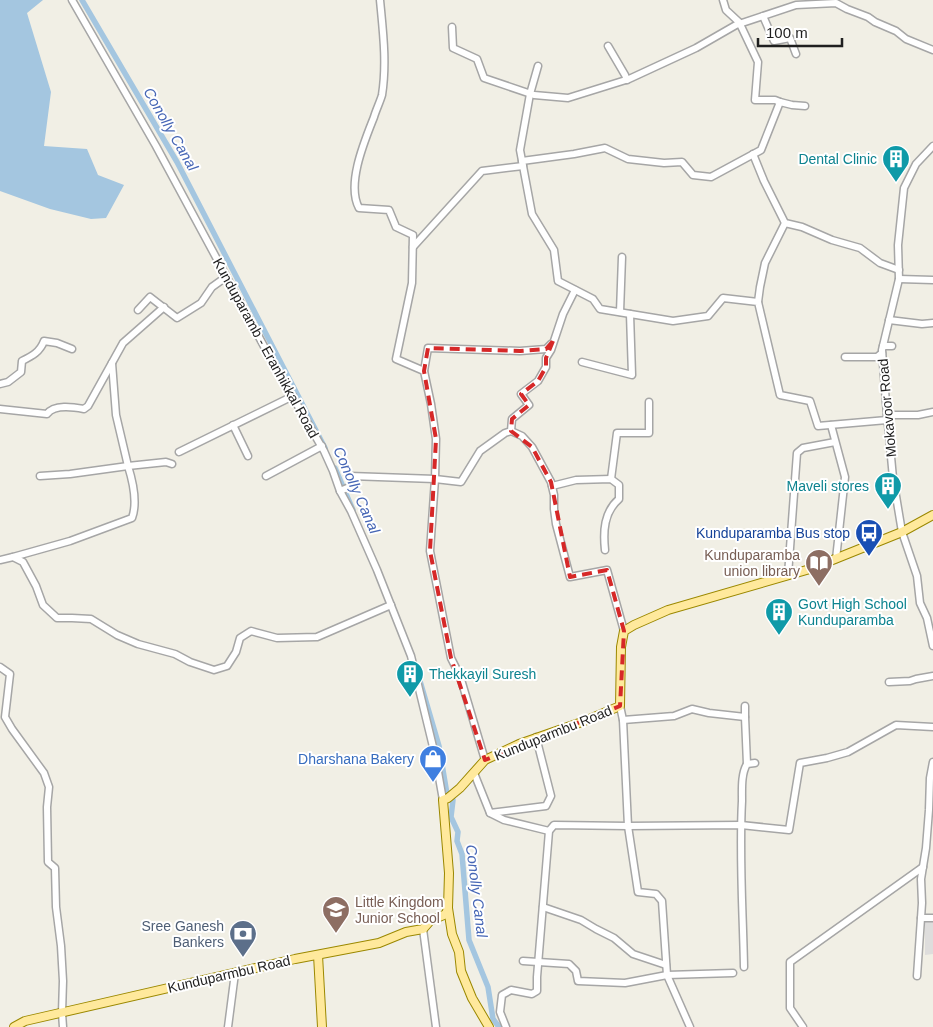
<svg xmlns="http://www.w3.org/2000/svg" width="933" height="1027" viewBox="0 0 933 1027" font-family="Helvetica,sans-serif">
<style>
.residential{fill:#dedddc}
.water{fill:#a4c6e0}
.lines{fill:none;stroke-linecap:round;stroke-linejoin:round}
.canal{stroke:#a4c6e0;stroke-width:5.5}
.minor-casing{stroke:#a6a6a6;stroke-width:9}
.major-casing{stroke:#9b8800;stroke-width:10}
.minor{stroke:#fff;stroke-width:6}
.major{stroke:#ffe99c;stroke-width:8}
.marked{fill:none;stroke:#d62828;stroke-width:4;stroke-dasharray:10 6;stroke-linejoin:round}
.labels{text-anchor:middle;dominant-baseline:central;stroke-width:4;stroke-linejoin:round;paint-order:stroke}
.culture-label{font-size:14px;fill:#0d838f;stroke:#fff;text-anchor:end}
.street-label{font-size:14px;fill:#1f1f1f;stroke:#fff}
.transit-label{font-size:14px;fill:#164399;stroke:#fff;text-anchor:end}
.education-label{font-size:14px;fill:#785e54;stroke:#fff;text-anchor:end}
.shop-label{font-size:14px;fill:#366cbe;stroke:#fff;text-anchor:end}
.service-label{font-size:14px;fill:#4e5e75;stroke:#fff;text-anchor:end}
.water-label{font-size:15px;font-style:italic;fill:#4666b5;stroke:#fff}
</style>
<rect width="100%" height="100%" fill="#f1efe5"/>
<!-- residential -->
<path class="residential" d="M925,920L933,921V954L925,955Z"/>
<!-- water -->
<path class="water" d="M0,0H43L27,13L51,92L44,146L87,149L98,175L124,185L106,218L91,219L50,209L0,191Z"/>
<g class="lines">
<!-- canal -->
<g class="canal">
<path d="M82,0L177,162L325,448"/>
<path d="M335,468L353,510"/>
<path d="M420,681L439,746L447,794L453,800L451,817L458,832L457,841L462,854L469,940L488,987L493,1019L499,1027"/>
</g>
<defs>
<g id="minor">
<path d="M72,0L156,146L273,363L324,451L333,471L340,491L351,511L377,570L411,656L435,755L443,800"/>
<path d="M380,0C383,32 387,63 382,95C380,102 376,110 374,117C365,140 346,184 359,208L389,210L396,227L413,235L412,283L396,359L424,371L431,404L436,439L435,479L430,551L451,658L460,676L485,760"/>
<path d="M723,0L726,10L741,24"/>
<path d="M763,16L774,41L790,38L796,54"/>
<path d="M452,27L453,48L477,59L484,78L534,95L568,98L629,79L696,48L736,25L796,5L836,3L847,9L868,17L875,22L896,31L906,39L933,50"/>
<path d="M608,46L625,75L627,80"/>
<path d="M538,66L530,94L520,150L532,214L554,250L558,281L593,299L600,309L673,321L708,316L723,298L758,302L780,395L810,401L818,426L887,420"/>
<path d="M780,102L792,105L805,106"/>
<path d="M933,146L916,164L904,188L898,245L899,279L882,350L886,403L893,478L902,532L917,576L920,603L927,618L933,646"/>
<path d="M753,154L764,181L785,223L802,227L832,240L860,248L880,263L899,270"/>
<path d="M522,161L574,154L605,148L628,159L664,163L682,162L693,175L711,177L761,150L780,102L775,100H755L758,62L740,24"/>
<path d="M413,247L482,171L523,166"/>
<path d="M899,279L933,280"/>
<path d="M758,302L760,287L765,263L785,223"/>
<path d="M138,310L150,297L177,318L201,303L212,287L226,277"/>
<path d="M620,312L622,257"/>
<path d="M889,320L922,324L933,323"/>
<path d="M883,346H892"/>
<path d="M845,357H877L882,353"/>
<path d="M582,362L632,375L630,314"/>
<path d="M424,371L428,348L520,351L546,349L551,344"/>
<path d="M0,384L8,382L21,372L22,361C32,356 40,352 44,341L57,343L72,349"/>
<path d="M0,409L47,414C54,404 73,407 84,409L88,406L123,343L164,307"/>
<path d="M887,415H918L933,412"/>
<path d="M233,425L248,456"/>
<path d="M831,425L845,477L836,559"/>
<path d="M511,431L522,436L532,447L551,482L554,495V509L556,524L570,577L607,570L624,631"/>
<path d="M179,452L293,396"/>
<path d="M40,476L70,474L128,466L116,415L112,363"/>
<path d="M266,476L322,446"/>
<path d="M611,479L617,433H649V402"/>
<path d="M552,486L576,480L611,479L619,485V499C604,512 603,531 605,550"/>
<path d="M340,491L352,486L350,476L435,479L461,482L480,451L505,433L511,431L512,419L529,405L521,394L538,381L546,367V358L551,350L563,314L575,290"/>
<path d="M13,557L70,541L132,518C138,502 133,482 128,466L166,462L172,464"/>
<path d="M0,560L13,557L23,562L36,586L43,605L57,618H72L91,619L117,635L138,644L175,654L190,662L214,670L227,666L236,652L240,638L251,631L277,638L317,637L391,605"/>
<path d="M788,575L797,453L803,448L835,442"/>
<path d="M0,667L10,674L5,717L12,729L44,773L49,787L47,807L48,862L55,868L56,907L61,946L63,981L62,1013L63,1027"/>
<path d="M889,682L910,681L916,679L933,676"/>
<path d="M620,706L623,720L628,826L638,892L656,894L662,901L667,975L690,1027"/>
<path d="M745,706V717L747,764"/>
<path d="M623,720L674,716L692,709L709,713L745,717"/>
<path d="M933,762L930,778L929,810L926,848L921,879L922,903L921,918H933"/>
<path d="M474,773L490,813L504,820L549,831"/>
<path d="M490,813L546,806L551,796L536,737"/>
<path d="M543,907L581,920L596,929L614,938L633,954L666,965"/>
<path d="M423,929L436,1027"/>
<path d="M523,961L569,964L576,971L578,981L625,983L667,975L733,973"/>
<path d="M744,967C743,912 739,856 742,801C742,789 741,774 747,764L755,763"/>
<path d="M917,976L921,918"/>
<path d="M228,1027L235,973"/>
<path d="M506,1027L500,1012L502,995L511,990L532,994L537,991V977L549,831L554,825L628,826L741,825L789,830L800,763L827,758L848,752L896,725L933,727"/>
<path d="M803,1027L790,1008V962L923,867"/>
</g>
<g id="major">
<path d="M448,908L452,934L459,952L461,971L472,998L489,1027"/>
<path d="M318,955L322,1027"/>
<path d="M14,1027L25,1021L295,959L379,943L406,932L423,929L430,921L446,914L448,908L449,873L443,800L448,798L460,788L485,760L519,744L582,722L620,706L621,647L624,631L634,625L668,610L810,569L902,532L933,515"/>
</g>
</defs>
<!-- minor casing -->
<use href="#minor" class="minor-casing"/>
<!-- major casing -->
<use href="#major" class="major-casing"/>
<!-- minor -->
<use href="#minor" class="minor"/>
<!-- major -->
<use href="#major" class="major"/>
</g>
<!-- marked area -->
<path class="marked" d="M553,341L546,358V367L538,381L521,394L529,405L512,419L511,431L532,447L551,482L570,577L607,570L624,631L620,706L485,760L451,658L430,551L436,439L424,371L428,348L520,351L546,349Z"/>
<!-- icons -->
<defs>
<symbol id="building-pin" viewBox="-11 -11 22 30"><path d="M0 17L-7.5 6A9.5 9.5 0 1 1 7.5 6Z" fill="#0f9aa8" stroke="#fff"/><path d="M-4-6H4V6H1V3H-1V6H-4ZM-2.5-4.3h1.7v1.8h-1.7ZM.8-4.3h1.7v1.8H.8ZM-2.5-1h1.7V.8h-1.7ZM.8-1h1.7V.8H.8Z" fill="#fff"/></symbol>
<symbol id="bus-pin" viewBox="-11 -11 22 30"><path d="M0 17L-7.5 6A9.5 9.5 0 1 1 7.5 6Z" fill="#1a4fb4" stroke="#fff"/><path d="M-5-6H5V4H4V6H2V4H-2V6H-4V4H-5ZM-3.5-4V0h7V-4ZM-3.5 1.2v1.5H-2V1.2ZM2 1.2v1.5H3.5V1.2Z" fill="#fff"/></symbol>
<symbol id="library-pin" viewBox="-11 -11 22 30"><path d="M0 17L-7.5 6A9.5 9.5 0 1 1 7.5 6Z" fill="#8d6e63" stroke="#fff"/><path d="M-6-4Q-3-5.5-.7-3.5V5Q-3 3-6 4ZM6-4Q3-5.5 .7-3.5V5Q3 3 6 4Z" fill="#fff"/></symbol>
<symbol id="shop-pin" viewBox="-11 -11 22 30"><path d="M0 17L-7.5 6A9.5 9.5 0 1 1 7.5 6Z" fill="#3f7fe0" stroke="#fff"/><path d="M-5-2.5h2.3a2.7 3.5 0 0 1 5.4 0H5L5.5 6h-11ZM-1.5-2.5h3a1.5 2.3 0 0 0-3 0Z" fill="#fff"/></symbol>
<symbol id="school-pin" viewBox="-11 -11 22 30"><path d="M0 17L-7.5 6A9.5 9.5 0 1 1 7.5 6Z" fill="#8d6e63" stroke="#fff"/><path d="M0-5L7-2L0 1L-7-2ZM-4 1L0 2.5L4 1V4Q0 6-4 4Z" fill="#fff"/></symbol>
<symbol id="bank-pin" viewBox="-11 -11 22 30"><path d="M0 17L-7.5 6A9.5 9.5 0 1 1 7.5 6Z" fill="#5c6f8a" stroke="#fff"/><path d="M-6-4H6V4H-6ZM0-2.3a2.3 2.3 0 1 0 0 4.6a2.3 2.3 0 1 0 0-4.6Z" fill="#fff"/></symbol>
</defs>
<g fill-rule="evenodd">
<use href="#building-pin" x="880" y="143" width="32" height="43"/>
<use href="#building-pin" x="872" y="470" width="32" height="43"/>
<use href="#bus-pin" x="853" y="517" width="32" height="43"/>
<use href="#library-pin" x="803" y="547" width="32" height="43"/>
<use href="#building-pin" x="763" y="596" width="32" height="43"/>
<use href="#building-pin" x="394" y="658" width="32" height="43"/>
<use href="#shop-pin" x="417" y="743" width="32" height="43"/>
<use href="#school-pin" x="320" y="894" width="32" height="43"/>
<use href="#bank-pin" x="227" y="918" width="32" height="43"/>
</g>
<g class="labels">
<!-- culture labels -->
<g class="culture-label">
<text x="877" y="159">Dental Clinic</text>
<text x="869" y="486">Maveli stores</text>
<text x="798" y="604" text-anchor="start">Govt High School<tspan x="798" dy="16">Kunduparamba</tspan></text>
<text x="429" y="674" text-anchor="start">Thekkayil Suresh</text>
</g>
<!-- street labels -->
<g class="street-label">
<text transform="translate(266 348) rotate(61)">Kunduparamb - Eranhikkal Road</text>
<text transform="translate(887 408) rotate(-95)">Mokavoor Road</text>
<text transform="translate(553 733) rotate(-22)">Kunduparmbu Road</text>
<text transform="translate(229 974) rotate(-13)">Kunduparmbu Road</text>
</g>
<!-- transit labels -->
<g class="transit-label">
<text x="850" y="533">Kunduparamba Bus stop</text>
</g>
<!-- education labels -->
<g class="education-label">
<text x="800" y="555">Kunduparamba<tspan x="800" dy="16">union library</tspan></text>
<text x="355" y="902" text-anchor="start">Little Kingdom<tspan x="355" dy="16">Junior School</tspan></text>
</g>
<!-- shop labels -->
<g class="shop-label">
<text x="414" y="759">Dharshana Bakery</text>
</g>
<!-- service labels -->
<g class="service-label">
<text x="224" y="926">Sree Ganesh<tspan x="224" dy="16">Bankers</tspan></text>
</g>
<!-- water labels -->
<g class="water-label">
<text transform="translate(171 129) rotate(60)">Conolly Canal</text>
<text transform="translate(357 490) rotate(66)">Conolly Canal</text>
<text transform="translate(477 891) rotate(83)">Conolly Canal</text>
</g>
</g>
<!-- scale -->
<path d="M758 38v8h84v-8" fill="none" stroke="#1f1f1f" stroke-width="2.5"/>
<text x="766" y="38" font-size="15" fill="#1f1f1f" stroke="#ffffff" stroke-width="4" paint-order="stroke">100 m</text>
</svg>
